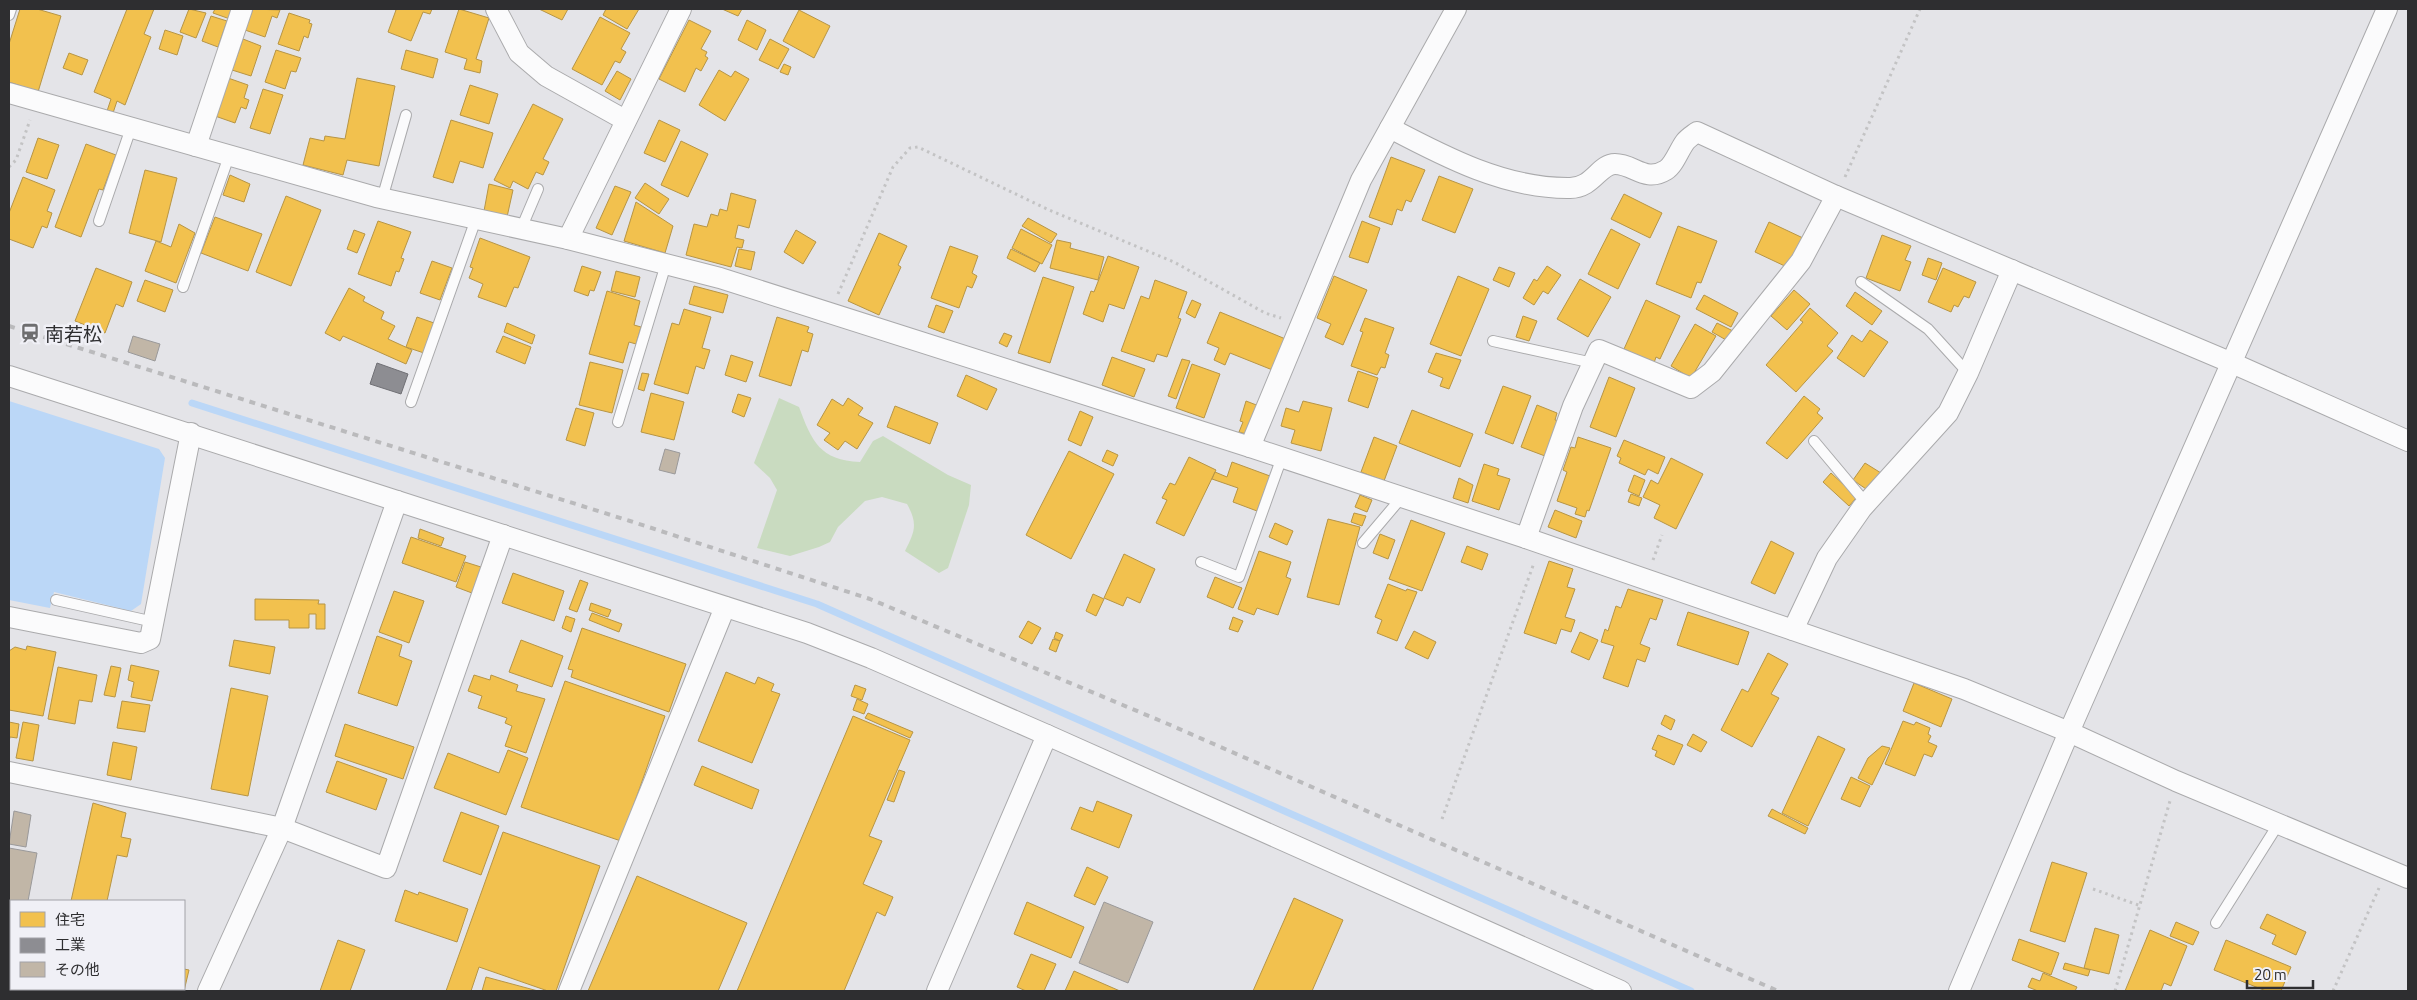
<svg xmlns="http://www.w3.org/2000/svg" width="2417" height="1000" viewBox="0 0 2417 1000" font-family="'Titillium Web','Noto Sans JP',sans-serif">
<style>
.green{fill:#c9dbc0}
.water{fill:#bbd7f7}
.homes{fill:#f2c14e;stroke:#b79545}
.industry{fill:#8d8d92;stroke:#707075}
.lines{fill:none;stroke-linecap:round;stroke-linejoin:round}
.stream{stroke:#bbd7f7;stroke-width:7}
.building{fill:#c1b6a7;stroke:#9a999a}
.service-casing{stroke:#aaaaac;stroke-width:12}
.minor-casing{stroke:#aaaaac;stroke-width:22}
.path{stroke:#c3c3c4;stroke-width:3;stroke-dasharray:2.5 4;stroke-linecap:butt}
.service{stroke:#fbfbfc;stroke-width:10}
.minor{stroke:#fbfbfc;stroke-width:20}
.rail{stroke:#bababc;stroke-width:4;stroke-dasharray:6 6;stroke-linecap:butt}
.labels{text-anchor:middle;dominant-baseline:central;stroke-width:5;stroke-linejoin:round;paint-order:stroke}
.poi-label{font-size:19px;fill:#2e2e30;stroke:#f0f0f6;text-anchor:start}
</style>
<rect width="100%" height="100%" fill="#e4e4e8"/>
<!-- green -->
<path class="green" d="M779,398L799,407C812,442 820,460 860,462L873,441L883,436L948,475L971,485L969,505L948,568L939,573L905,551C915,531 918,524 907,504L882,497L865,501L838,527L830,542L819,547L790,556L757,548L777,490L770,478L754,463Z"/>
<!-- water -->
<path class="water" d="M9,401L159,449L165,458L141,604L131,611L54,592L50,608L9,600Z"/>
<!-- homes -->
<g class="homes">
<path d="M20,9H37L61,16L38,92L9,82V44Z"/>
<path d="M127,9H154L144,34L151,37L125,105L117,101L113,113L107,111L111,99L94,92Z"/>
<path d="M189,9L206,13L196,38L180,32Z"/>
<path d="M215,9H233L230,19L213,13Z"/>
<path d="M253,9L280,10L277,18L272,16L265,37L245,30Z"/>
<path d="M393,9H432L430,14L423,12L411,41L388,32L396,10Z"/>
<path d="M459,9L489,18L476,59L482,61L480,73L464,69L467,59L445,52Z"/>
<path d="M539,9H568L562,20Z"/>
<path d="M606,9H639L627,29L603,15Z"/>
<path d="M722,9H742L738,16Z"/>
<path d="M799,10L830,26L814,58L783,41Z"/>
<path d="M289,13L310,20L309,23L312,24L308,38L304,36L299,51L278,44Z"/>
<path d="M211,16L227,21L218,47L202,41Z"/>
<path d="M600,17L630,33L621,49L626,52L620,63L615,61L602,85L572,69Z"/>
<path d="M689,20L711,31L701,49L707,52L705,56L708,58L701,71L696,68L685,92L659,79Z"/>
<path d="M747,20L766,30L757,50L738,40Z"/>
<path d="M165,30L183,36L177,55L159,49Z"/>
<path d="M243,39L261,46L251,76L232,70Z"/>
<path d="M770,39L789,49L778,69L759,60Z"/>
<path d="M276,50L301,58L296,72L291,71L285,89L265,82Z"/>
<path d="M406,50L438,59L433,78L401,69Z"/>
<path d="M69,53L88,60L82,75L63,68Z"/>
<path d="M784,64L791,67L788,75L780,72Z"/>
<path d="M719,70L731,77L735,71L749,79L725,121L699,105Z"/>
<path d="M617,71L631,79L620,100L605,91Z"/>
<path d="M228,78L248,85L244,98L249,100L246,109L241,107L235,123L215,116Z"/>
<path d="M357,78L395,86L379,166L347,160L343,175L303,165L310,138L324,141L325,136L345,139Z"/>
<path d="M470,85L498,94L489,124L460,115Z"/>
<path d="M263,89L283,95L270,134L250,128Z"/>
<path d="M533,104L563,119L543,159L549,162L543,175L536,172L528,189L513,181L510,188L494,180Z"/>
<path d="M451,120L493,133L483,168L460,161L453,183L433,177Z"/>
<path d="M659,120L680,130L665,162L644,153Z"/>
<path d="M38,138L59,145L47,179L26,172Z"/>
<path d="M681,141L708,154L688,197L661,185Z"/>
<path d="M86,144L116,155L103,190L99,189L81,237L55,227Z"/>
<path d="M1391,157L1425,170L1411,202L1406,200L1402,211L1397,209L1392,225L1369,217Z"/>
<path d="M145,170L177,178L161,242L129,233Z"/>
<path d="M230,175L250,184L244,202L223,195Z"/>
<path d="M1439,176L1473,189L1455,233L1422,220Z"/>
<path d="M23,177L55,190L47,211L52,213L47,228L42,226L33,248L9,239V213Z"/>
<path d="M645,183L669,199L659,214L635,198Z"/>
<path d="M489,184L513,190L507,217L484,211Z"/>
<path d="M615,186L631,192L612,235L596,228Z"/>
<path d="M731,193L756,200L749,228L738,225L735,238L744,240L742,248L737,247L731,267L686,255L694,224L707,227L711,214L718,216L720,209L727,211Z"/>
<path d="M1624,194L1662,213L1650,238L1611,219Z"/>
<path d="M286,196L321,210L291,286L256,272Z"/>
<path d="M636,202L673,226L665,253L624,241Z"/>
<path d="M215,217L262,234L248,271L201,253Z"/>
<path d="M1028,218L1057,234L1051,243L1022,226Z"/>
<path d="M378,221L411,232L401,258L404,259L399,272L396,271L391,286L358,274Z"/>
<path d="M1362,221L1380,228L1368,263L1349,257Z"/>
<path d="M1769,222L1803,238L1789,268L1755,252Z"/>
<path d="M179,224L195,233L176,283L145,271L156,241L171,247Z"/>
<path d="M1678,226L1717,241L1701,283L1697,282L1691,298L1656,284Z"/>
<path d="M1021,229L1052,245L1042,264L1012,248Z"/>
<path d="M1611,229L1640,244L1618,289L1588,274Z"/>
<path d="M354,230L365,234L357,253L347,249Z"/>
<path d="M796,230L816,242L803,264L784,252Z"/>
<path d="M879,233L907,246L898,265L901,267L879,315L848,301Z"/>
<path d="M1882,235L1911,246L1905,260L1911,262L1900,291L1866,278Z"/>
<path d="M480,238L530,257L518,288L514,287L506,307L478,297L483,284L469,278L473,268L470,267Z"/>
<path d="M1057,240L1071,243L1070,248L1104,257L1098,280L1050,268Z"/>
<path d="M950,246L978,256L972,273L977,276L972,288L967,286L959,308L931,298Z"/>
<path d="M739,249L755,252L751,270L735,266Z"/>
<path d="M1011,249L1040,263L1035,272L1007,258Z"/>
<path d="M1108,256L1139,267L1124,309L1109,304L1103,322L1083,314L1091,291L1094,292Z"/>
<path d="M1928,258L1942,263L1936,280L1922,275Z"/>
<path d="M432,261L452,268L440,300L420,293Z"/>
<path d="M582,266L601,272L594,291L590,290L588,296L574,291Z"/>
<path d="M1547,266L1561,275L1548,294L1543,291L1534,305L1523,298L1534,279L1537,281Z"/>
<path d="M1499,267L1515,273L1509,287L1493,280Z"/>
<path d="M96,268L132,282L123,307L116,304L105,333L75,321Z"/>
<path d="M1943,268L1976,282L1969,298L1964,296L1958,307L1954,305L1951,312L1928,302Z"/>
<path d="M616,271L640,277L635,297L611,291Z"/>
<path d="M1334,276L1367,290L1343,345L1325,337L1331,324L1317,318Z"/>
<path d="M1458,276L1489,289L1461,356L1430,344Z"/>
<path d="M1043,277L1074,287L1050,363L1018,353Z"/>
<path d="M1580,279L1611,297L1588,337L1557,319Z"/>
<path d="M145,280L173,290L165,312L137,301Z"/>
<path d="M1155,280L1187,292L1178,318L1181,319L1167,357L1157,354L1154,362L1121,351L1141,296L1149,299Z"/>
<path d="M694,286L728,295L723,313L689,304Z"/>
<path d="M349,288L365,297L363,301L384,312L381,319L395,326L388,339L412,350L406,364L343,336L340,341L325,333Z"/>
<path d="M1794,290L1810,304L1787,330L1771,316Z"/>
<path d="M607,291L640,301L634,325L641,327L636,344L629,342L623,363L589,354Z"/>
<path d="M1855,292L1882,311L1872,325L1846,306Z"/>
<path d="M1704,295L1738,313L1731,327L1696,309Z"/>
<path d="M1192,300L1201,304L1195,318L1186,313Z"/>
<path d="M1646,300L1680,316L1660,359L1656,357L1654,363L1624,349Z"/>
<path d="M936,305L953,311L944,333L928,327Z"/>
<path d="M1810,308L1838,333L1827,346L1833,351L1796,392L1766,365L1803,322L1800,320Z"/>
<path d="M684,309L711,317L702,348L710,350L704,369L696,366L688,394L654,384L672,323L679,325Z"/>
<path d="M1220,312L1288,340L1275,371L1230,353L1225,365L1214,360L1219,348L1207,343Z"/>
<path d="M1523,316L1537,321L1529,341L1516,337Z"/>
<path d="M417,317L434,323L424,353L406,347Z"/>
<path d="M777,317L809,327L807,332L813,334L808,352L802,350L791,386L759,376Z"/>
<path d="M1365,318L1394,328L1385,353L1389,355L1385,368L1381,367L1377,375L1351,366L1363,332L1360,331Z"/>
<path d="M507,323L535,335L532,344L504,332Z"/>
<path d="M1717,323L1733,331L1728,341L1712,332Z"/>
<path d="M1695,324L1716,336L1691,378L1671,366Z"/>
<path d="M1870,330L1888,342L1864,377L1837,358L1852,335L1862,342Z"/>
<path d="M1004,333L1012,336L1007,347L999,343Z"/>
<path d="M503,336L531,347L525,364L496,352Z"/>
<path d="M1436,353L1461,360L1449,389L1440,386L1443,378L1428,372Z"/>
<path d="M731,355L753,362L746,382L725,375Z"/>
<path d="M1112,357L1145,369L1134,397L1102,385Z"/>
<path d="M1182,359L1190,361L1176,399L1168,396Z"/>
<path d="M590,362L623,370L612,413L579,405Z"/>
<path d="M1192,364L1220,374L1204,418L1176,408Z"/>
<path d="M1358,371L1378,378L1368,408L1348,401Z"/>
<path d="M642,373L649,374L644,391L638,389Z"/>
<path d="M966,375L997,389L987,410L957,396Z"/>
<path d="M1609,377L1635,388L1616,437L1590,427Z"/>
<path d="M1503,386L1531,396L1513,444L1485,433Z"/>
<path d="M651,393L684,402L674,440L641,432Z"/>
<path d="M738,394L751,398L744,417L732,412Z"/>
<path d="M1804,396L1820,409L1817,413L1823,418L1787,459L1766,443Z"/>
<path d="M848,398L863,408L858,415L873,423L857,449L845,441L838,450L824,440L830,433L817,425L832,399L843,406Z"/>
<path d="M1246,401L1259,406L1250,435L1239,432L1243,422L1240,421Z"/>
<path d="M1303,401L1332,408L1321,451L1291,443L1295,430L1281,426L1286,408L1299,412Z"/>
<path d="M1537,405L1557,413L1555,420L1559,421L1545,456L1521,447Z"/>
<path d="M895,406L938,423L930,444L887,427Z"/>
<path d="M576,408L594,413L585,446L566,440Z"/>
<path d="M1412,410L1473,434L1460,467L1399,443Z"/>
<path d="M1080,411L1093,417L1081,446L1068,440Z"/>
<path d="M1374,437L1397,446L1384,481L1361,472Z"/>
<path d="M1578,437L1611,448L1589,511L1587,510L1585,517L1575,514L1577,508L1557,501L1567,472L1563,470L1571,447L1575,448Z"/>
<path d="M1624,440L1665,457L1658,474L1648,469L1645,475L1619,463L1621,458L1617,456Z"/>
<path d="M1107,450L1118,455L1113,466L1102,461Z"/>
<path d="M1069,451L1114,474L1071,559L1026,535Z"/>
<path d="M1189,457L1216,470L1184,536L1156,523L1167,500L1162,498L1170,483L1175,485Z"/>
<path d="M1671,458L1703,474L1676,529L1654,518L1660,505L1643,497L1651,480L1658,484Z"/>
<path d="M1232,462L1270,476L1257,511L1233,502L1238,488L1212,479L1215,472L1227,477Z"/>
<path d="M1865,463L1881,473L1869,491L1853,480Z"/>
<path d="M1484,464L1499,469L1497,475L1510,479L1499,510L1472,501Z"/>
<path d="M1831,473L1857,497L1849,506L1823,482Z"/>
<path d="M1634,475L1645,480L1639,496L1628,491Z"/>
<path d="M1459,478L1473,485L1468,503L1453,498Z"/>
<path d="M1631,494L1642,498L1639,506L1628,502Z"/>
<path d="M1360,495L1372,500L1367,512L1355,507Z"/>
<path d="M1555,510L1582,521L1576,538L1548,527Z"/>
<path d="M1354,513L1366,516L1362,526L1351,522Z"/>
<path d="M1328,519L1360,527L1339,605L1307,597Z"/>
<path d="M1411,520L1445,533L1422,591L1389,579Z"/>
<path d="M1275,523L1293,531L1287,545L1269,537Z"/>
<path d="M420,529L444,538L441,546L418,538Z"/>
<path d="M1380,534L1395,540L1388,559L1373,553Z"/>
<path d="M411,537L466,556L456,582L402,563Z"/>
<path d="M1771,541L1794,553L1775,594L1751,583Z"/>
<path d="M1467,546L1488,554L1482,570L1461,562Z"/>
<path d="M1259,551L1291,562L1286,577L1291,579L1278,615L1257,608L1254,615L1238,609Z"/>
<path d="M1124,554L1155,569L1140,603L1127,597L1123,606L1104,598Z"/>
<path d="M1549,561L1573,569L1567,587L1575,589L1565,617L1575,620L1571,632L1561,629L1556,644L1524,633Z"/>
<path d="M465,562L481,567L472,593L456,587Z"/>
<path d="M513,573L564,591L554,621L502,603Z"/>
<path d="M1215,577L1242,588L1233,608L1207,597Z"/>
<path d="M580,580L588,583L577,612L569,609Z"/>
<path d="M1388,584L1406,591L1407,589L1417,592L1397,641L1377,633L1382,620L1375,617Z"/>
<path d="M1628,589L1663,600L1656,620L1650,618L1640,644L1650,648L1645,662L1637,659L1628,687L1603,678L1614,646L1601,642L1605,629L1608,631L1616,606L1621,608Z"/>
<path d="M394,591L424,601L409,643L379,632Z"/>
<path d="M1093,594L1104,599L1096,616L1086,611Z"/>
<path d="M255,599L319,600L318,604H325V629H316V614H309V628H289V620H255Z"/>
<path d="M591,603L611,610L608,617L589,610Z"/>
<path d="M1688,612L1749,632L1738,665L1677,645Z"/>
<path d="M592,613L622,624L619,632L589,620Z"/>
<path d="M566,616L575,619L571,632L562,628Z"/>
<path d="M1233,617L1243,621L1238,632L1229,629Z"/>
<path d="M1028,621L1041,628L1032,644L1019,637Z"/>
<path d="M582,628L686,664L669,712L571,677L573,670L568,669Z"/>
<path d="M1414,631L1436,642L1428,659L1405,648Z"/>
<path d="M1056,632L1063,635L1060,641L1054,638Z"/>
<path d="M1580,632L1598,640L1589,660L1571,652Z"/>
<path d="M377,636L402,645L399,656L412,661L397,706L358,693Z"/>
<path d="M1053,639L1060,641L1056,652L1049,649Z"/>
<path d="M234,640L275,647L270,674L229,666Z"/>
<path d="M521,640L563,656L552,687L509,672Z"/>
<path d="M27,646L56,652L43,716L9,710V651L15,647L26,650Z"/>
<path d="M1768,653L1788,664L1771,694L1779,698L1752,747L1721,730L1742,689L1748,692Z"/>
<path d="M131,665L159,671L152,701L131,697L134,682L128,680Z"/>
<path d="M111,666L121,668L115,697L104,695Z"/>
<path d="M58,667L97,675L92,702L79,700L75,724L48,719Z"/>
<path d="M726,672L755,684L758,677L774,684L771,691L780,694L752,763L698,741Z"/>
<path d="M474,675L490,680L491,675L518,685L516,691L545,699L526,753L505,746L512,726L505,723L507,718L478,708L482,696L468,691Z"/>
<path d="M565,681L665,716L621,841L521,807Z"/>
<path d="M1914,683L1952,699L1941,727L1903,711Z"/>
<path d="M855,685L866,689L862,700L851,696Z"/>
<path d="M231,688L268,696L248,796L211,789Z"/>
<path d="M857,699L868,704L864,714L853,710Z"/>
<path d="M122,701L150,705L145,732L117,728Z"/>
<path d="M868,713L913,732L910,738L865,718Z"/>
<path d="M1665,715L1675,720L1671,730L1661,724Z"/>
<path d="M853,716L910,740L869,836L882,841L863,884L893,897L885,916L877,912L844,991H737Z"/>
<path d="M1903,721L1914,725L1916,722L1930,728L1928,734L1931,736L1928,742L1937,746L1932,757L1924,754L1915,776L1885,764Z"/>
<path d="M9,722L19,724L17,738L10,737L9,742Z"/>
<path d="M23,722L39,725L33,761L16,758Z"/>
<path d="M345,724L414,747L403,779L335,756Z"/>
<path d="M1693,734L1707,742L1701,752L1687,745Z"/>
<path d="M1658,735L1683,745L1674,765L1655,756L1657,751L1652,749Z"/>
<path d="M1818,736L1845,749L1808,826L1782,813Z"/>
<path d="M113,742L137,747L131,780L107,775Z"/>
<path d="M1882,746L1890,748L1872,785L1858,778L1868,758Z"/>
<path d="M508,750L528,758L506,815L434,788L448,753L499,773Z"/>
<path d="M337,761L387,779L376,810L326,792Z"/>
<path d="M702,766L759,790L752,809L694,785Z"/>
<path d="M899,770L905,772L894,802L887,800Z"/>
<path d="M1851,777L1870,786L1860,807L1841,799Z"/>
<path d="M1097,801L1132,815L1119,848L1071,829L1080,807L1093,812Z"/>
<path d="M93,803L126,813L121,837L131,839L127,857L117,855L107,901H71Z"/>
<path d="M1772,809L1808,828L1805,834L1768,816Z"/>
<path d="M461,812L499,826L481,875L443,861Z"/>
<path d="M503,832L600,866L556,991H548L479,967L471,991H446Z"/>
<path d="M2052,862L2087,873L2065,942L2030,931Z"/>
<path d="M1087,867L1108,877L1095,905L1074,896Z"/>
<path d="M637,876L747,923L718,991H588Z"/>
<path d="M405,890L418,895L419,892L468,909L457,942L395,921Z"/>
<path d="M1294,898L1343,920L1312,991H1253Z"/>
<path d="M1027,902L1084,927L1071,958L1014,934Z"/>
<path d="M2267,914L2306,932L2296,955L2272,944L2276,935L2260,928Z"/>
<path d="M2176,922L2199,932L2193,945L2170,936Z"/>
<path d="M2095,928L2119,935L2109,974L2084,968Z"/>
<path d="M2150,930L2187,946L2171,986L2164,983L2161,991H2125Z"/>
<path d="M2019,939L2059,953L2051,975L2012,960Z"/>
<path d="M338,940L365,950L350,991H320Z"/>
<path d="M2226,940L2291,967L2281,991H2266L2214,970Z"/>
<path d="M1031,954L1056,964L1044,991H1026L1017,987Z"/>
<path d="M2065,963L2090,970L2088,976L2063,969Z"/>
<path d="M184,969L189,970L184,991H129L118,989H184Z"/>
<path d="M1074,971L1120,991H1065Z"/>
<path d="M2043,973L2077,987L2075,991H2038L2028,987L2032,978L2040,981Z"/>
<path d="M486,977L538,991H482Z"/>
<path d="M62,989H95L94,991H61Z"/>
</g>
<!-- industry -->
<path class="industry" d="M377,363L408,374L401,394L370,384Z"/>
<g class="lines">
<!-- stream -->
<path class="stream" d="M192,403L817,604L1691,991"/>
</g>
<!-- building -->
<g class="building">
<path d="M133,336L160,344L155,361L128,352Z"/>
<path d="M665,449L680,453L675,474L659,470Z"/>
<path d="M14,811L31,815L26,847L9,844Z"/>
<path d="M9,848L37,853L28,901H11V925H9Z"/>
<path d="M1104,902L1153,922L1128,983L1079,963Z"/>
</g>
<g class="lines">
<defs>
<g id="service">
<path d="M9,15L11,9"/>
<path d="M382,199L406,115"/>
<path d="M99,221L131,128"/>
<path d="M521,229L538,189"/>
<path d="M1861,282L1928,329L1968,373"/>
<path d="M183,287L229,156"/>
<path d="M1493,341L1593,363"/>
<path d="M411,402L476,219"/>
<path d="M618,422L666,264"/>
<path d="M1814,441L1866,503"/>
<path d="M1363,543L1402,497"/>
<path d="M1201,562L1239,577L1282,457"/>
<path d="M56,600L154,622"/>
<path d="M2216,923L2279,823"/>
</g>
<g id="minor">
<path d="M496,9L519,53L546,76L625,120"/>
<path d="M9,93L376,197L568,239L720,278L1250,447L1526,538L1964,689L2069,732L2176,781L2408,878"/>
<path d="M1390,128C1445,157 1506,189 1570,188C1593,188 1599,164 1615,164C1634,164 1645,183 1666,170C1674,165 1679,150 1685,142C1688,138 1693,135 1697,132L1836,196L2232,363L2408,441"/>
<path d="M196,146L242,9"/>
<path d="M568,239L681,9"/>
<path d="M9,376L807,633L871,658L1047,735L1621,991"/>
<path d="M1250,447L1361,180L1456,9"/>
<path d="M1526,538L1573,406L1599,350L1691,388L1712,372L1801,261L1836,196"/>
<path d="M9,617L141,643L150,639L191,433"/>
<path d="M1793,630L1827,558L1862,508L1948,413L1968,373L2012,270"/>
<path d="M9,772L282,828L386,868L503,535"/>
<path d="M208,991L282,828L397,501"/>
<path d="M569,991L725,607"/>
<path d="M937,991L1047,735"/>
<path d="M1959,991L2069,732L2387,9"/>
</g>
</defs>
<!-- service casing -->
<use href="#service" class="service-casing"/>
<!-- minor casing -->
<use href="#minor" class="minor-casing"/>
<!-- path -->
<g class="path">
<path d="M9,167L16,160L30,120"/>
<path d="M1845,177L1920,9"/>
<path d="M838,294L893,167L910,148L918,147L1049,210L1174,262L1265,313L1281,318"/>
<path d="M1653,560L1662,535"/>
<path d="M1442,819L1534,563"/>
<path d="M2093,889L2141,906"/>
<path d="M2115,991L2170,801"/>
<path d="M2333,991L2379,888"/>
</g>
<!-- service -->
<use href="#service" class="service"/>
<!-- minor -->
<use href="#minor" class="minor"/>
<!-- rail -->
<path class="rail" d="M9,326L630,521L870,599L1168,724L1778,991"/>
</g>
<!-- icons -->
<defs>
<symbol id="station-bare" viewBox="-9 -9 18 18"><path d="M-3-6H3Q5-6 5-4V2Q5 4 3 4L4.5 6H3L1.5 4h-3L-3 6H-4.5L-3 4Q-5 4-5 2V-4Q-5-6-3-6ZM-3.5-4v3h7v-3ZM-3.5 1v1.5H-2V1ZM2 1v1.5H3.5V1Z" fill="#6e6e70" stroke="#f0f0f6" stroke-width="2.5" paint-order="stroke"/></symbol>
</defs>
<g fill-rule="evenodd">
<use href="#station-bare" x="16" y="319" width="28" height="28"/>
</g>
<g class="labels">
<!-- poi labels -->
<g class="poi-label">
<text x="45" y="333">南若松</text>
</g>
</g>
<!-- border -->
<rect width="2417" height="1000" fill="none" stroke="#2e2e30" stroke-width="20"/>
<!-- legend -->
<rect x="10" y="900" width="175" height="90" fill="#f0f0f6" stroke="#a2a2a7"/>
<rect x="20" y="912" width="25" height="15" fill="#f2c14e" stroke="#a2a2a7"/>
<text x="55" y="925" font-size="15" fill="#2e2e30">住宅</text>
<rect x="20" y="938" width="25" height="15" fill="#8d8d92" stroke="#a2a2a7"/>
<text x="55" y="950" font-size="15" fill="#2e2e30">工業</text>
<rect x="20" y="962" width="25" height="15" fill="#c1b6a7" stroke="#a2a2a7"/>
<text x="55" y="975" font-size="15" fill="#2e2e30">その他</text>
<!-- scale -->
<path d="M2247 980v8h66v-8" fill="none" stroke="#2e2e30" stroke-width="2.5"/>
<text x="2254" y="980" font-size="15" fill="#2e2e30" stroke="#f0f0f6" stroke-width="4" paint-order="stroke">20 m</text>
</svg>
